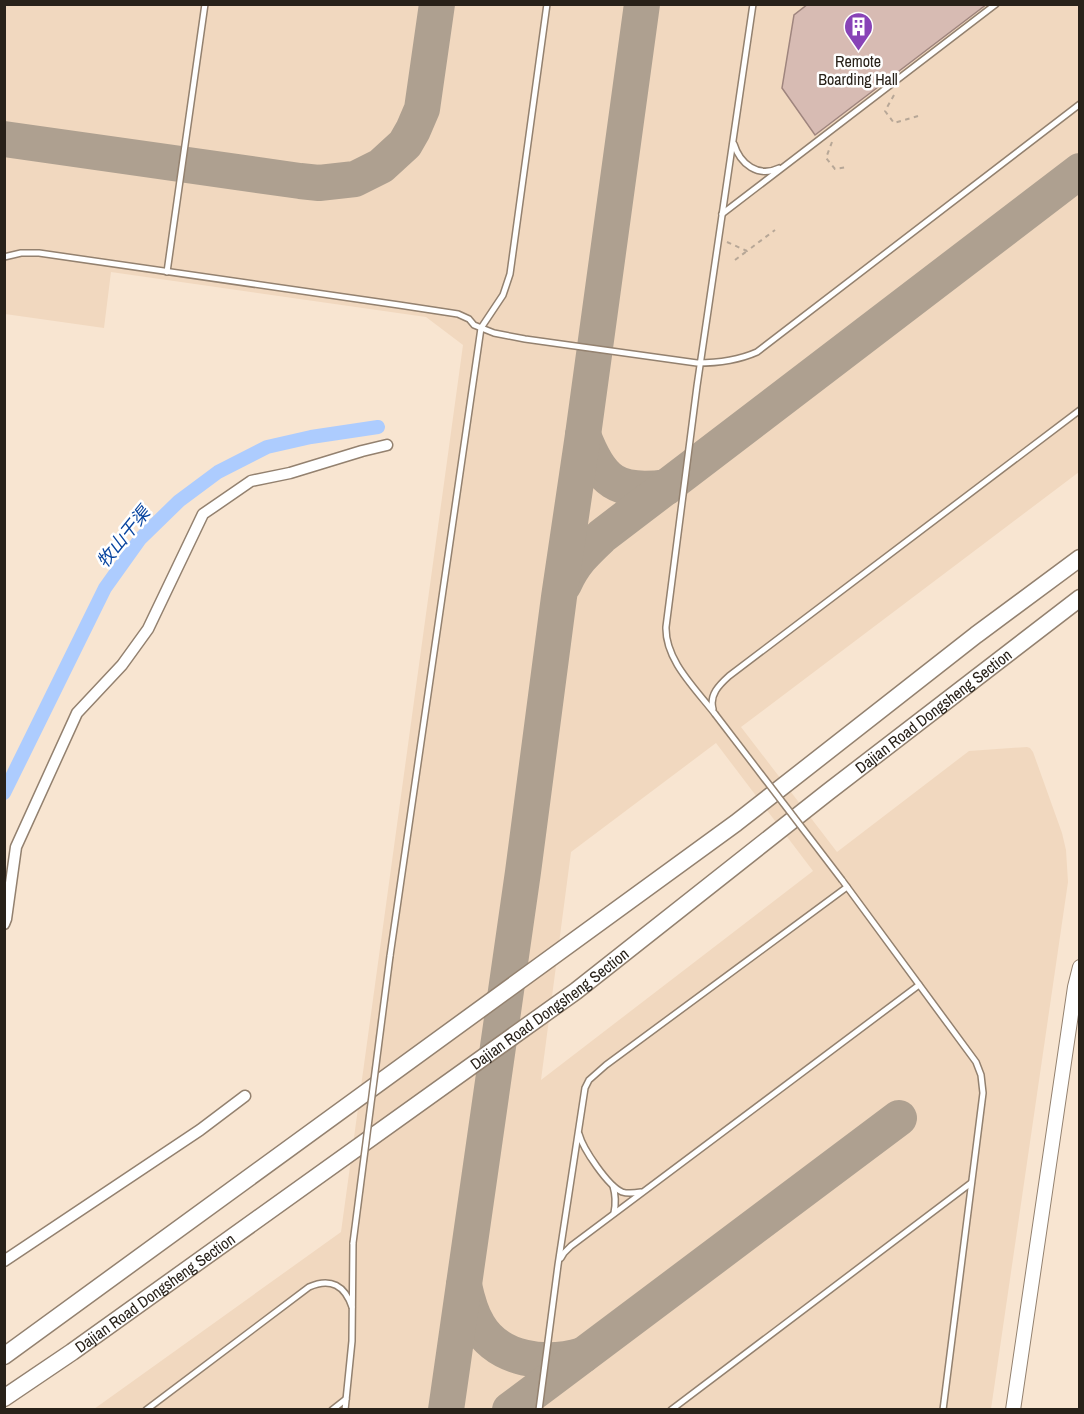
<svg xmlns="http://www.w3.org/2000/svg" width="1084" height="1414" viewBox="0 0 1084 1414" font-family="'Archivo Narrow','Noto Sans SC',sans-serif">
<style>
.built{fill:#f1d8bf;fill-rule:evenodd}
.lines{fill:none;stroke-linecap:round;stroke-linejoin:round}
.canal{stroke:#adccfe;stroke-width:14}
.taxiway{stroke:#aea090;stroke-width:36}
.building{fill:#d7bbb3;stroke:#9f857e;stroke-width:1.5}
.service-casing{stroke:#93816f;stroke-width:8}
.minor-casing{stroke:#93816f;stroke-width:13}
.tertiary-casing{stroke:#93816f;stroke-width:16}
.primary-casing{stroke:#93816f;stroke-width:19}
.path{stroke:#b7a797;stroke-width:2;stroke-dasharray:4.5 4.5;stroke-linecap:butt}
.service{stroke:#fff;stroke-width:5}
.minor{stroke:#fff;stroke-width:10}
.tertiary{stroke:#fff;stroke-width:14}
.primary{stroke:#fff;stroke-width:16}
.service-bridge-casing{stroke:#93816f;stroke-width:8;stroke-linecap:butt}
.service-bridge{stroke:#fff;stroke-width:5}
.labels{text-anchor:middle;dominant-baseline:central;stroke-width:5;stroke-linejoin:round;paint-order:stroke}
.poi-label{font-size:16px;fill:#282119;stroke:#fff}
.street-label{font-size:16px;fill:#282119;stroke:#fff}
.water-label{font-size:18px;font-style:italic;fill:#08449f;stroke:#fff}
</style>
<rect width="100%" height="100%" fill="#f8e5d1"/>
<!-- built -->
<path class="built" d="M5,5H1079V472L741,727L837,852L969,751L1027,747L1030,748L1033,752L1062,833L1066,850L1068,882L991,1409H94L341,1232L463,345L426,317L111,272L104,328L5,314ZM716,743L813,871L541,1080L571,852Z"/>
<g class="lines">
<!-- canal -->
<path class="canal" d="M4,793L105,588L140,539L179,501L218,472L267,447L311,437L378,427"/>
<!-- taxiway -->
<g class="taxiway">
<path d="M4,139L300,181L319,183L355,179L381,166L405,144L413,130L422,109L437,4"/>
<path d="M583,435C601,482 617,494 667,487"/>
<path d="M564,584C574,562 585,552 602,536L1080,171"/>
<path d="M464,1285C467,1299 470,1312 478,1325C499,1361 546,1366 583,1355"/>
<path d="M446,1410L523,872L559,597L583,435L642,4"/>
<path d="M510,1410L899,1118"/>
</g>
</g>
<!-- building -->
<path class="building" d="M808,4H987L815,135L782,88L794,15Z"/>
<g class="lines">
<defs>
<g id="service">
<path d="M734,144C740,164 758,178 779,168"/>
<path d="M722,214L996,4"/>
<path d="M4,257L21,253H39L399,305L458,314L469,319L474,325L494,333L525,339L697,363C717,363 739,360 757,352L1080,104"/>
<path d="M167,272L205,4"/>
<path d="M713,709C709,695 719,685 729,676L1080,410"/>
<path d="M715,714C695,688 665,660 666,627L697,386L753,4"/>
<path d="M842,880L976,1062L981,1075L983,1093L943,1410"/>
<path d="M390,956L481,328L503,295L510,274L547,4"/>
<path d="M579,1134C583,1149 608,1186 622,1192C628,1194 635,1193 641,1192"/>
<path d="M613,1186C616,1196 616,1203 614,1213"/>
<path d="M561,1258L564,1253L571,1246L919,985"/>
<path d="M146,1410L309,1287C331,1277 345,1286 352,1307"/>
<path d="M332,1410L346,1399"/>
<path d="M345,1410L352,1341L353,1243"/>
<path d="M539,1410L558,1265L585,1088L589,1080L606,1065L847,887"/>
<path d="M671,1410L971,1183"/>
</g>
<g id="minor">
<path d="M4,924L6,919L16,847L77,713L122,665L148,629L203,514L251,481L290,473L362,451L387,445"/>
<path d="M4,1261L200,1130L245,1096"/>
</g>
<path id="tertiary" d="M1013,1410L1075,987L1080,967"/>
<g id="primary">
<path d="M4,1356L736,823L976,635L1080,558"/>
<path id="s1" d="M4,1398L72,1352L576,991L828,792L1080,598"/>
</g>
</defs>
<!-- service casing -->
<use href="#service" class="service-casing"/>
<!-- minor casing -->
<use href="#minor" class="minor-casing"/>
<!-- tertiary casing -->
<use href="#tertiary" class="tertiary-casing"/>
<!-- primary casing -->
<use href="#primary" class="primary-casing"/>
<!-- path -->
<g class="path">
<path d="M894,95L885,111L894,123L918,116"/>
<path d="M832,142L826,158L835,169L848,167"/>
<path d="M727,242L747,251L775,230"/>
<path d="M735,260L747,251"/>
</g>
<!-- service -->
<use href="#service" class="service"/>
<!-- minor -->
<use href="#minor" class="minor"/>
<!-- tertiary -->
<use href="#tertiary" class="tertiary"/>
<!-- primary -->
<use href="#primary" class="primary"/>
<defs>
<g id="service-bridge">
<path d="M715,714L842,880"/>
<path d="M353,1243L390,956"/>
</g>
</defs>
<!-- service-bridge casing -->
<use href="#service-bridge" class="service-bridge-casing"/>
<!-- service-bridge -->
<use href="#service-bridge" class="service-bridge"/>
</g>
<!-- icons -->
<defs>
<symbol id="building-pin" viewBox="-11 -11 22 30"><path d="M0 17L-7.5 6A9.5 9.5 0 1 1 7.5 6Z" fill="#8843b7" stroke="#fff"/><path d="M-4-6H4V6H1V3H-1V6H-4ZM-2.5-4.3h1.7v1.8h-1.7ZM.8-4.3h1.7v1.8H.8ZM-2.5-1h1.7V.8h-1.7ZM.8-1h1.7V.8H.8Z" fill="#fff"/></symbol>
</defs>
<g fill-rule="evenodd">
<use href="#building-pin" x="842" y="10" width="33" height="45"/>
</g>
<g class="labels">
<!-- poi labels -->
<g class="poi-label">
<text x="858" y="61">Remote<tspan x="858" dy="18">Boarding Hall</tspan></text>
</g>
<!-- street labels -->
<g class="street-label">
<text stroke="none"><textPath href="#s1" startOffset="1156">Dajian Road Dongsheng Section</textPath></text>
<text stroke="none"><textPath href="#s1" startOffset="670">Dajian Road Dongsheng Section</textPath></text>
<text stroke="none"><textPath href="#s1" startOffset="184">Dajian Road Dongsheng Section</textPath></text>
</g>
<!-- water labels -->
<g class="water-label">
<text transform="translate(123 537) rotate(-51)">牧山干渠</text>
</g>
</g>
<!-- border -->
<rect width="1084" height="1414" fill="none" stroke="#282119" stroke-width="12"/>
</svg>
